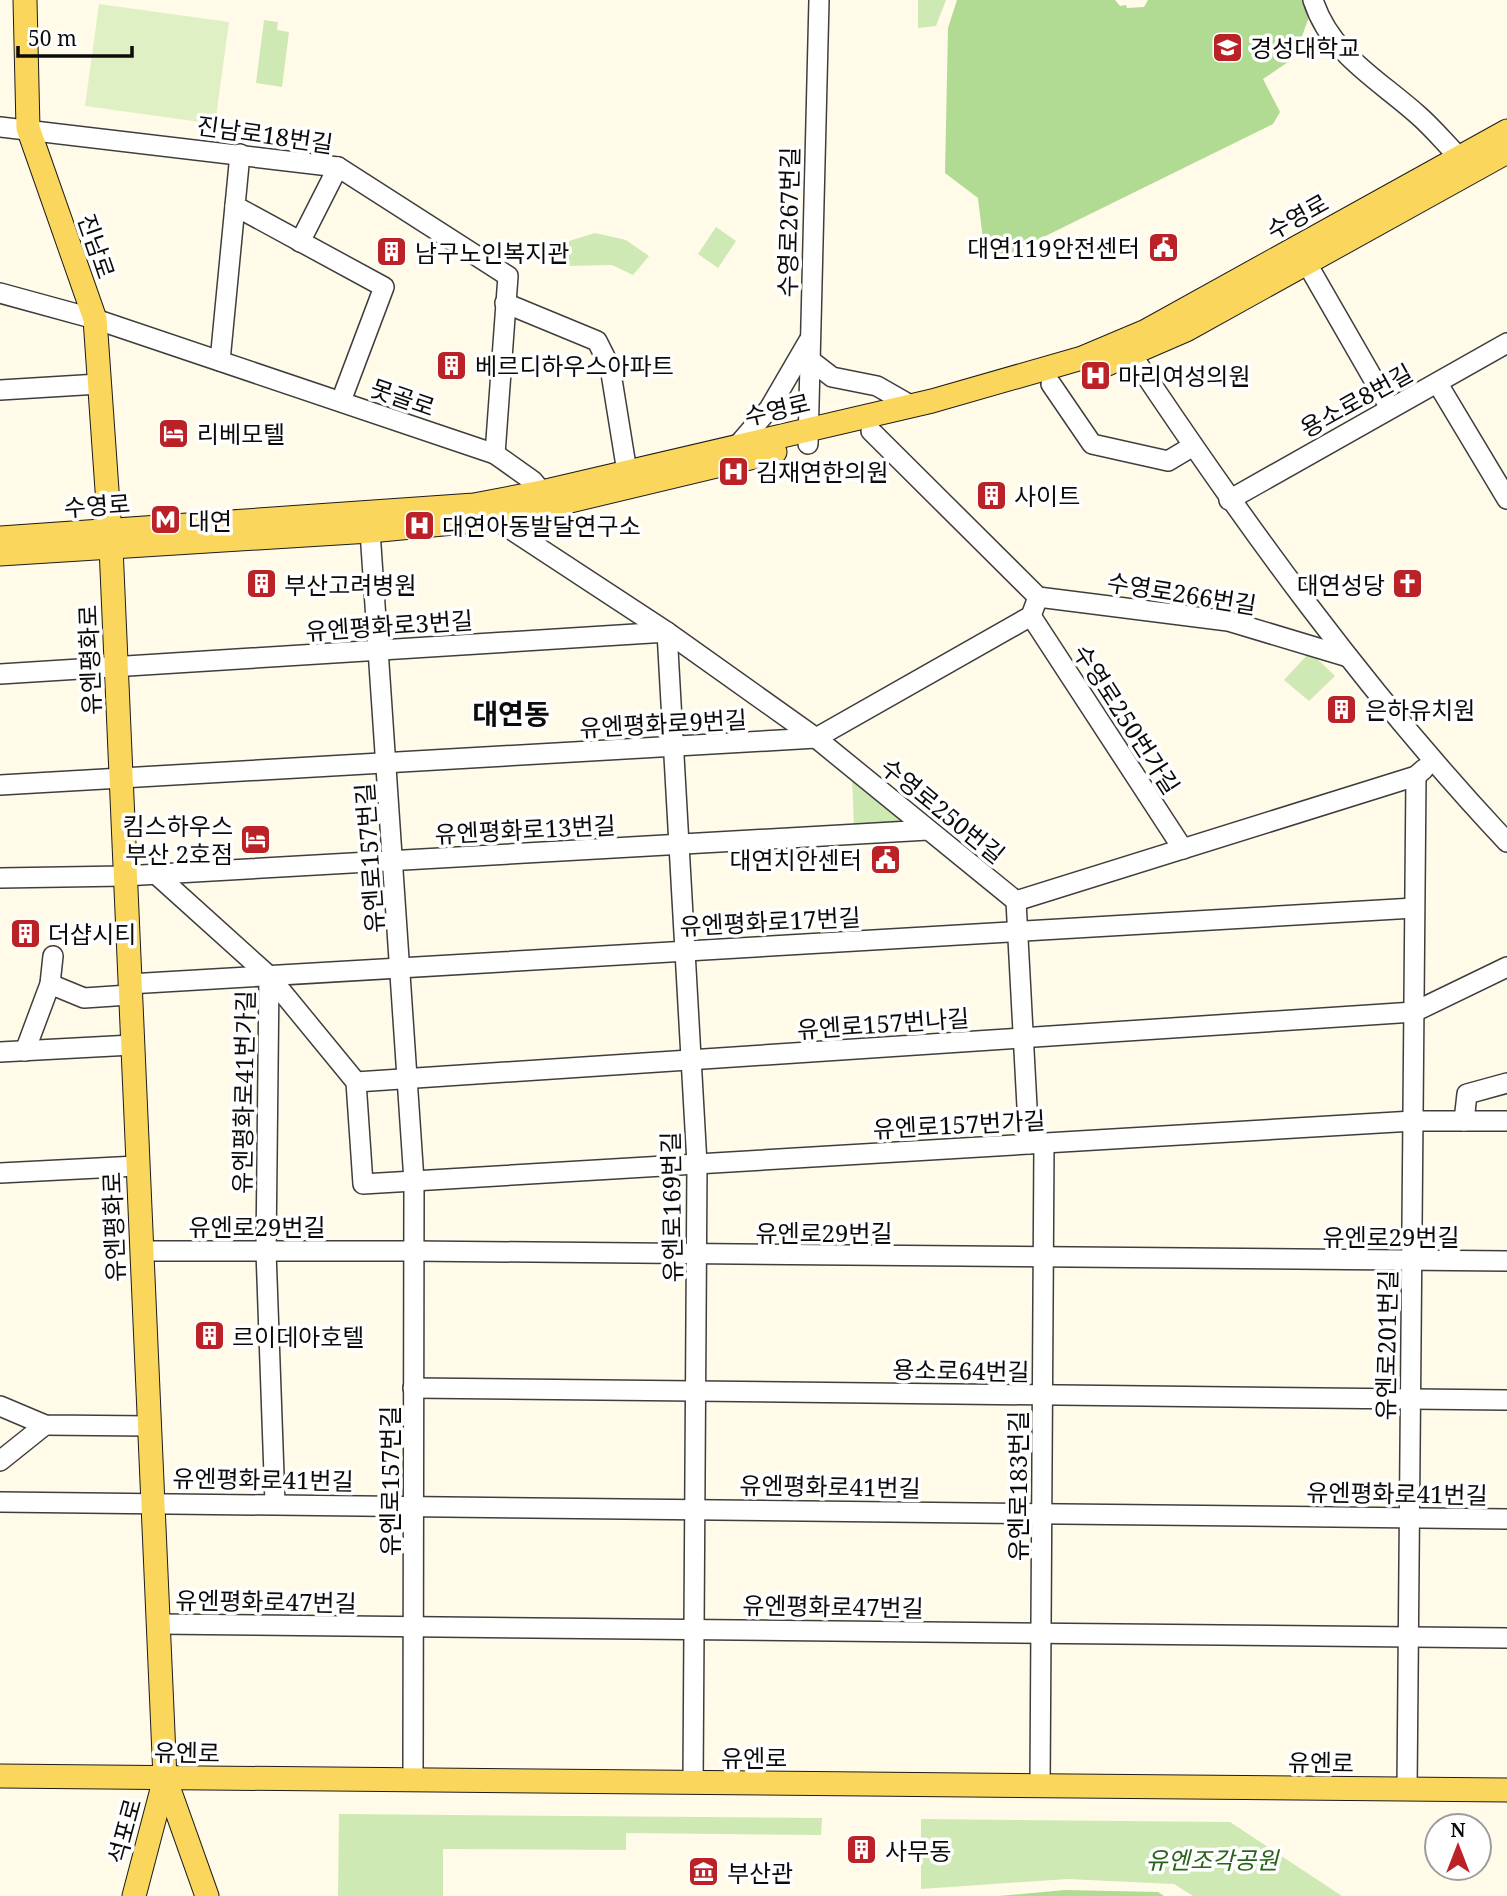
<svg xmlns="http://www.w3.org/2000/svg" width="1507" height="1896" viewBox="0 0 1507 1896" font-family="'Noto Serif','Noto Sans KR',serif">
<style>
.green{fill:#cee9b3}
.forest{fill:#b1da92}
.pitch{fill:#e0f0c5}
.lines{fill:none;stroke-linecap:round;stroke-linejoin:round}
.minor-casing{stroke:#3e3e3e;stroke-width:22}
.major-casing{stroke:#1c1c1c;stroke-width:25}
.minor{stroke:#fff;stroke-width:19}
.major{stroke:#fad65d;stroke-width:23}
.labels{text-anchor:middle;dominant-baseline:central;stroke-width:7;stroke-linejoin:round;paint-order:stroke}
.poi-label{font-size:24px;fill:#0b0b0b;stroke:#fff;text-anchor:start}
.street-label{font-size:24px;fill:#0b0b0b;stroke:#fff}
.park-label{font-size:24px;font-style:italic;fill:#29621b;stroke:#fff}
.quarter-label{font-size:28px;font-weight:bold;fill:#0b0b0b;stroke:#fff}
</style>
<rect width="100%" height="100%" fill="#fffbe8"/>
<!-- green -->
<g class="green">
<path d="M918,0H946L936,26L918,28Z"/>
<path d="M264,20L278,22L277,30L289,32L282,87L256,83Z"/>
<path d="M716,227L736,241L718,268L698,254Z"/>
<path d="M595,233L626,240L649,256L633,275L612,265L564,266L569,241Z"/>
<path d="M1310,652L1335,676L1309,701L1284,680Z"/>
<path d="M852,778L911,826L854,828Z"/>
<path d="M339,1814L822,1818L821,1835L626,1833V1850L443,1849V1896H338Z"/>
<path d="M921,1819L1230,1822L1342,1896H1193L1174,1884L1067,1879L921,1889Z"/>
</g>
<!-- forest -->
<g class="forest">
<path d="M957,0H1115L1120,6L1126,5L1127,8L1144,7L1148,0H1303L1309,17L1294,58L1263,79L1280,112L1273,124L999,259L984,248L978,198L945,173L948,28Z"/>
<path d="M1065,1890L1158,1892L1164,1896H998Z"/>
</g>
<!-- pitch -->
<path class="pitch" d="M99,4L229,22L215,124L85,106Z"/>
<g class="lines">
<defs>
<g id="minor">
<path d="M1313,0C1331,55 1378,79 1418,115C1433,128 1446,144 1460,158"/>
<path d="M0,127L338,167L508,276L495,454"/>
<path d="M235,206L384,287L341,401"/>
<path d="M300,242L338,167"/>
<path d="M1306,262L1390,408"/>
<path d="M0,293L95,319L495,454L533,481L549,500"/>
<path d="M505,303L597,341L610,367L627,472"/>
<path d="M1132,355C1246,526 1366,692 1507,842"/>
<path d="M810,360L832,377L877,386L912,406"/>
<path d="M220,361L240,154"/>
<path d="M1051,384L1092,444L1168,461L1193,446"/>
<path d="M1438,384L1507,499"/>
<path d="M0,390L99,384"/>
<path d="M871,431L1038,597L1228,621L1348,657"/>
<path d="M808,444L819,0"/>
<path d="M738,445L769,409L808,342"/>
<path d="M1229,500L1507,343"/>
<path d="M495,519L667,632L816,738L1016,901"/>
<path d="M370,531L414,1181L413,1781"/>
<path d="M1031,616L1183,849"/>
<path d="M0,674L667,632L697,1164L693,1783"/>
<path d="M0,785L816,738L1031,616L1038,597"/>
<path d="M157,875L269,976L356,1082L363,1184L1413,1121H1507"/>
<path d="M0,878L124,876L928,830"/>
<path d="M1016,901L1416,776L1424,769"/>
<path d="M1016,901L1029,1144"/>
<path d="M269,976L266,1251L275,1503"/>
<path d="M50,984L84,998L129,995"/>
<path d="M129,984L1414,908"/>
<path d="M25,1051L50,984L53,956"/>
<path d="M0,1052L132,1045"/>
<path d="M356,1082L1414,1012L1507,967"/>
<path d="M1464,1121L1467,1094L1507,1083"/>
<path d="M0,1173L137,1166"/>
<path d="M141,1251H413L1507,1261"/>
<path d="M413,1388L1507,1400"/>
<path d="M0,1406L45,1425L149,1426"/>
<path d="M0,1461L45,1425"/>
<path d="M0,1502L1507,1519"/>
<path d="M158,1624L1507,1638"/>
<path d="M1040,1786L1044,1143"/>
<path d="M1407,1790L1416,776"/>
</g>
<g id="major">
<path d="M25,0L28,128L95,319L111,547L165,1778L207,1896"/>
<path d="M1096,369L1186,330L1507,152"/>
<path d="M0,538L474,505L542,492L932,401L1082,358L1146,331L1507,131"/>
<path d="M0,554L370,531L495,519L775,452"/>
<path d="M0,1776L1507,1790"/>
<path d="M134,1896L165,1778"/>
</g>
</defs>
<!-- minor casing -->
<use href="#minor" class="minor-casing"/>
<!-- major casing -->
<use href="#major" class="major-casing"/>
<!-- minor -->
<use href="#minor" class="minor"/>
<!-- major -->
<use href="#major" class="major"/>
</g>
<!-- icons -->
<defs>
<symbol id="university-square" viewBox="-11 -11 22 22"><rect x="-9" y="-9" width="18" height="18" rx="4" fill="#bb2227" stroke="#fff"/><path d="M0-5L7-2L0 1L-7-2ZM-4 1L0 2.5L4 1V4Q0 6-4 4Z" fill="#fff"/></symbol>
<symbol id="civic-square" viewBox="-11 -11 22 22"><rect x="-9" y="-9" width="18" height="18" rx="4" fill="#bb2227" stroke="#fff"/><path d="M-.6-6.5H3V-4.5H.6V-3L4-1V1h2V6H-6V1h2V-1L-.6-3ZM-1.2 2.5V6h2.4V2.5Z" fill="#fff"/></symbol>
<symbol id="building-square" viewBox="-11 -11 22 22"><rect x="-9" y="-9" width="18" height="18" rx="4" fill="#bb2227" stroke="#fff"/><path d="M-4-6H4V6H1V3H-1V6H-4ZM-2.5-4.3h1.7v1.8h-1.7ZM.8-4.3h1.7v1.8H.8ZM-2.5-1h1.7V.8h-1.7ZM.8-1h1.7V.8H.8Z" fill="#fff"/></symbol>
<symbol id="hospital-square" viewBox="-11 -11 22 22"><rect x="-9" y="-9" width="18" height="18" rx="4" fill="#bb2227" stroke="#fff"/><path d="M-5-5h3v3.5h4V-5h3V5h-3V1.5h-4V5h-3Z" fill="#fff"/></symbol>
<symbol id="hotel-square" viewBox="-11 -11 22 22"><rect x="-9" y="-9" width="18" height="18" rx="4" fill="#bb2227" stroke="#fff"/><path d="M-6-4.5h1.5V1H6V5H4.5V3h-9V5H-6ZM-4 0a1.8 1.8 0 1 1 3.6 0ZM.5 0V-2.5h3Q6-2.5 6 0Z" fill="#fff"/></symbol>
<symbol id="metro-square" viewBox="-11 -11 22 22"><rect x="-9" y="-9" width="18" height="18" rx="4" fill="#bb2227" stroke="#fff"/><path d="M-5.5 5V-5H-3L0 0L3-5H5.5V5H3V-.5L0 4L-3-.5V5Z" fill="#fff"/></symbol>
<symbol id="church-square" viewBox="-11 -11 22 22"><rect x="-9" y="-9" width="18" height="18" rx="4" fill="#bb2227" stroke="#fff"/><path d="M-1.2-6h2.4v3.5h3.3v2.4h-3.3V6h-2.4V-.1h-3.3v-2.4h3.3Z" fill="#fff"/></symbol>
<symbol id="museum-square" viewBox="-11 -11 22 22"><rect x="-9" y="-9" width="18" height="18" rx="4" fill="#bb2227" stroke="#fff"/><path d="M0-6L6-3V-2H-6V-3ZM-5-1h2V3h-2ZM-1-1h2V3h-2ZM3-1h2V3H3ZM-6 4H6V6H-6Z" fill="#fff"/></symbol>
</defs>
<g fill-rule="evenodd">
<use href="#university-square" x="1210" y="30" width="35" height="35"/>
<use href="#civic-square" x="1146" y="230" width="35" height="35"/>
<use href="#building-square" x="374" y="234" width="35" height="35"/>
<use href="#building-square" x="434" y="348" width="35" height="35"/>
<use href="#hospital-square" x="1078" y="358" width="35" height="35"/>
<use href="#hotel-square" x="156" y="416" width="35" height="35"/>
<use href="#hospital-square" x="716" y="454" width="35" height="35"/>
<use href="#building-square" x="974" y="478" width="35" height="35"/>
<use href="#metro-square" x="148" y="502" width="35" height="35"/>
<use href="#hospital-square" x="402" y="508" width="35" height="35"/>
<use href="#building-square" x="244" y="566" width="35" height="35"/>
<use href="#church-square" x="1390" y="566" width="35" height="35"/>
<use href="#building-square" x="1324" y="692" width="35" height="35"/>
<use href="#hotel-square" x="238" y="822" width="35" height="35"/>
<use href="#civic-square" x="868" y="842" width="35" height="35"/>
<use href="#building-square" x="8" y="916" width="35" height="35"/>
<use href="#building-square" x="192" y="1318" width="35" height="35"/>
<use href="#building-square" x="844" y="1832" width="35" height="35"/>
<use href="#museum-square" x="686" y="1854" width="35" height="35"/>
</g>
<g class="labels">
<!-- poi labels -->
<g class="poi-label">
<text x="1250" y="47">경성대학교</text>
<text x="1140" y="247" text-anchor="end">대연119안전센터</text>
<text x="415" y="252">남구노인복지관</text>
<text x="475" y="365">베르디하우스아파트</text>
<text x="1118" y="375">마리여성의원</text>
<text x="197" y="433">리베모텔</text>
<text x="756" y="471">김재연한의원</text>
<text x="1014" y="495">사이트</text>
<text x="188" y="520">대연</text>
<text x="442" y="525">대연아동발달연구소</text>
<text x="284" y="584">부산고려병원</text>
<text x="1385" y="584" text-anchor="end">대연성당</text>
<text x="1365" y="709">은하유치원</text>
<text x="233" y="825" text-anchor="end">킴스하우스<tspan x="233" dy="28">부산 2호점</tspan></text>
<text x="862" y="859" text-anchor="end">대연치안센터</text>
<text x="48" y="933">더샵시티</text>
<text x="232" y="1336">르이데아호텔</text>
<text x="885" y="1850">사무동</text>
<text x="727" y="1872">부산관</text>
</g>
<!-- street labels -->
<g class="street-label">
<text transform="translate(265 134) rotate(8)">진남로18번길</text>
<text transform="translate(1297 216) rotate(-29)">수영로</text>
<text transform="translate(788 222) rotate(-89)">수영로267번길</text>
<text transform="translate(97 246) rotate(71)">진남로</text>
<text transform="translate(403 397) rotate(19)">못골로</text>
<text transform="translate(1356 400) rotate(-29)">용소로8번길</text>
<text transform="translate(777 409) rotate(-13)">수영로</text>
<text transform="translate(97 505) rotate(-4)">수영로</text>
<text transform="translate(1182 593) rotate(9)">수영로266번길</text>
<text transform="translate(389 625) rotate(-4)">유엔평화로3번길</text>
<text transform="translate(89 660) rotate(-92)">유엔평화로</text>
<text transform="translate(1127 719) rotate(57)">수영로250번가길</text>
<text transform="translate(663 723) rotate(-3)">유엔평화로9번길</text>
<text transform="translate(943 810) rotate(39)">수영로250번길</text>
<text transform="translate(525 829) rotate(-3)">유엔평화로13번길</text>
<text transform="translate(369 858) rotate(-94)">유엔로157번길</text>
<text transform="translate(770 921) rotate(-3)">유엔평화로17번길</text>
<text transform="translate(883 1023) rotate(-4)">유엔로157번나길</text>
<text transform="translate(243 1092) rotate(-89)">유엔평화로41번가길</text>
<text transform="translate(959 1124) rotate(-3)">유엔로157번가길</text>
<text transform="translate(671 1207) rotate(-91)">유엔로169번길</text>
<text x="257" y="1226">유엔로29번길</text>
<text transform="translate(113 1227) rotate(-92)">유엔평화로</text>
<text x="824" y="1232">유엔로29번길</text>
<text x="1391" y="1236">유엔로29번길</text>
<text transform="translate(1386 1345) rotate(-89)">유엔로201번길</text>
<text transform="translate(961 1370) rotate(1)">용소로64번길</text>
<text transform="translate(263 1479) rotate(1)">유엔평화로41번길</text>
<text transform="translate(389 1481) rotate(-90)">유엔로157번길</text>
<text transform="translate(830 1486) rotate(1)">유엔평화로41번길</text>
<text transform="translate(1017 1486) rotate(-90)">유엔로183번길</text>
<text transform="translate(1397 1493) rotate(1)">유엔평화로41번길</text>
<text transform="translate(266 1601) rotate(1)">유엔평화로47번길</text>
<text transform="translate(833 1606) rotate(1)">유엔평화로47번길</text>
<text transform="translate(187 1752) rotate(1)">유엔로</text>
<text x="754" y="1757">유엔로</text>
<text transform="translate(1321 1762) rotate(1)">유엔로</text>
<text transform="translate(124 1831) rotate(-75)">석포로</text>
</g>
<!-- park labels -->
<g class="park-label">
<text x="1212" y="1859">유엔조각공원</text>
</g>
<!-- quarter labels -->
<g class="quarter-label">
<text x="511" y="713">대연동</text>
</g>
</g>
<!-- north arrow -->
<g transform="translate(1458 1847)"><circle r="33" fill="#ffffff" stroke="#9d9d9d" stroke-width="2"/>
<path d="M0-5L12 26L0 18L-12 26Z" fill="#bb2227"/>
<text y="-10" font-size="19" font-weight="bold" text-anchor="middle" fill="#0b0b0b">N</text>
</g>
<!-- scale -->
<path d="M18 46v10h114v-10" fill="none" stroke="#0b0b0b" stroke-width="3.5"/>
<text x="28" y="46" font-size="21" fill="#0b0b0b" stroke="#ffffff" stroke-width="5" paint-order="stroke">50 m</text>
</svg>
